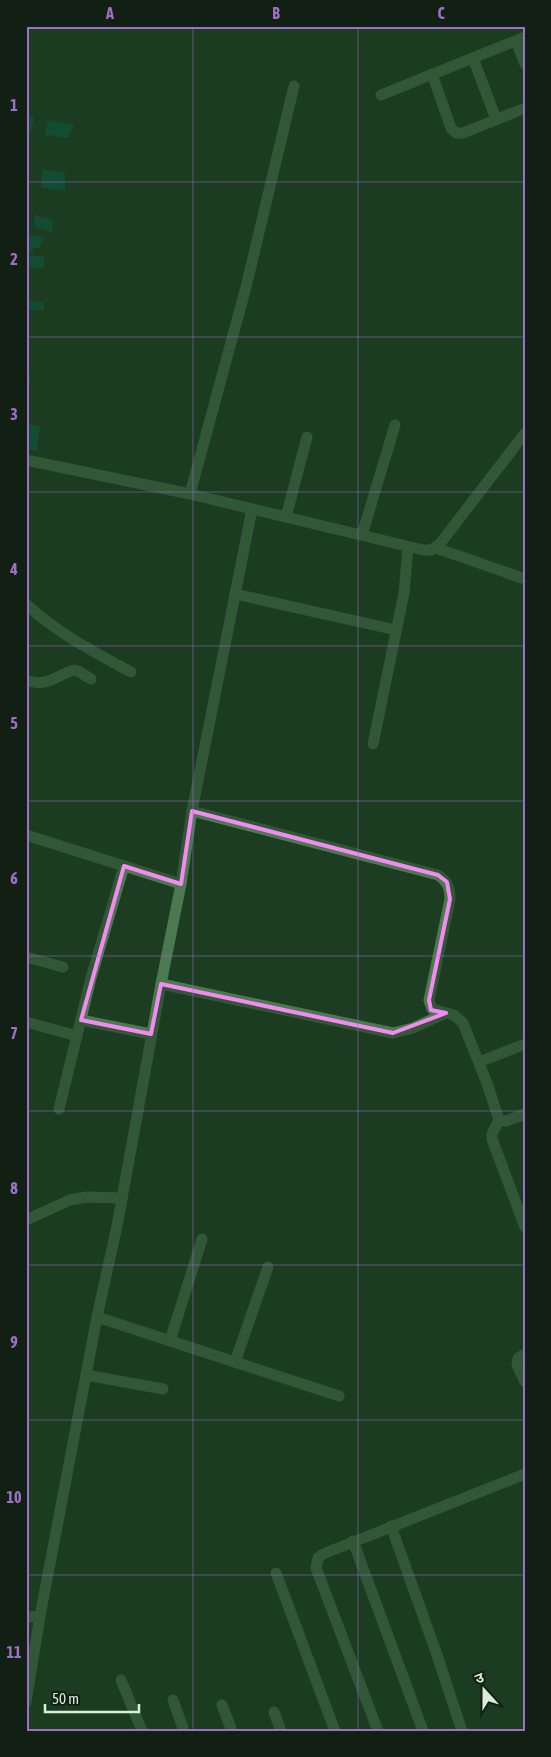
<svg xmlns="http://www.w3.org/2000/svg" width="551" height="1757" viewBox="0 0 551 1757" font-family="'Asap Condensed','Noto Sans Devanagari',sans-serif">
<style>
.building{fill:#076149}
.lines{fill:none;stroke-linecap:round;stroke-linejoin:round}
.street{stroke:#4c7852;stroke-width:11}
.marked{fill:none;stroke:#f38af1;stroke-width:4;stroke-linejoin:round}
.grid{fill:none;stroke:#9c70c9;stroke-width:1;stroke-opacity:0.55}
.neatline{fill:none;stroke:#9c70c9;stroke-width:2}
.grid-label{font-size:16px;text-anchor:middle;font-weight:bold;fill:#9c70c9}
</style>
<rect width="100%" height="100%" fill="#1c3d21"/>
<!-- building -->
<g class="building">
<path d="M26,116L34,118L31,132H26Z"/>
<path d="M48,120L74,125L68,138L45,135Z"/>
<path d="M43,169L65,173V191L41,187Z"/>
<path d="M34,215L53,220L52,232L35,227Z"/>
<path d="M26,234L44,237L39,248H34L32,252L26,251Z"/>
<path d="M26,255L45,257L43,268H26Z"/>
<path d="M26,300L44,303V310H26Z"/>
<path d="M26,374L30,375L28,401H26Z"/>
<path d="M26,424L40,426L37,451L26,449Z"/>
</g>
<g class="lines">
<!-- street -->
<g class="street">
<path d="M516,41L525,64"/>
<path d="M473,58L496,119"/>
<path d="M432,74L451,128L456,133H463L525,108"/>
<path d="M381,95L525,37"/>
<path d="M26,460L190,494L423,550H431L439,545L525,433"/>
<path d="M190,494L246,287L294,86"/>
<path d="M286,517L307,437"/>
<path d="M362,535L395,425"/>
<path d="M436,548L525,579"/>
<path d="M235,594L396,630"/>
<path d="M26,604C57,633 94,652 131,672"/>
<path d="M26,680C46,688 55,676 74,670L78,671L91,679"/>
<path d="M373,744L404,593L408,547"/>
<path d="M192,811L438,875C447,881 450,887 450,899L429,1000L432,1009L454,1015L463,1023L487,1083L499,1120L506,1121L525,1114"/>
<path d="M26,835L181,884"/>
<path d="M26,957L63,967"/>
<path d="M161,984L393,1033L413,1028L446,1013"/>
<path d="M81,1020L151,1034"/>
<path d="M26,1022L77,1036"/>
<path d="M479,1062L525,1044"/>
<path d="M59,1109L91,978L124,866"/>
<path d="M499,1120L492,1134V1139L525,1227"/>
<path d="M26,1220L70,1200L87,1197L122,1198"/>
<path d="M97,1317L339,1396"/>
<path d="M170,1341L202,1239"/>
<path d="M525,1354L518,1358L517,1365L525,1382"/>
<path d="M235,1362L268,1267"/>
<path d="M86,1375L163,1389"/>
<path d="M391,1526L436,1652L462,1731"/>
<path d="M353,1541L423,1731"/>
<path d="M276,1573L335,1731"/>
<path d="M26,1617L40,1616"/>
<path d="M121,1680L142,1731"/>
<path d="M173,1700L184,1731"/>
<path d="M26,1702L40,1616L97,1317L117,1226L161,984L181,884L192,811L252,509"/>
<path d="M222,1705L232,1731"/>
<path d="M274,1712L281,1731"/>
<path d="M378,1731L316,1568L318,1558L323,1554L525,1474"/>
</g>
</g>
<!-- marked area -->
<path d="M0 0H551V1757H0ZM192,811L438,875L447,882L450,899L429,1000L431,1010L446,1013L393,1033L161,984L151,1034L81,1020L124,866L181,884Z" fill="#1c3d21" fill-opacity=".55" fill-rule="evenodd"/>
<path class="marked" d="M192,811L438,875L447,882L450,899L429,1000L431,1010L446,1013L393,1033L161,984L151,1034L81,1020L124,866L181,884Z"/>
<!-- grid -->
<path class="grid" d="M193,26V1731M358,26V1731M26,182H525M26,337H525M26,492H525M26,646H525M26,801H525M26,956H525M26,1111H525M26,1265H525M26,1420H525M26,1575H525"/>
<!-- border -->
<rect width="551" height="1757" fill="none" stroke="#122014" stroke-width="55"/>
<!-- north arrow -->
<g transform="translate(484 1690) rotate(339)" stroke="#122014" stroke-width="4" paint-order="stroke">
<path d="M0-4L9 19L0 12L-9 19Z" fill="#daeddb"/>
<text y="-8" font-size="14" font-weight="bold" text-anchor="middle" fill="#daeddb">उ</text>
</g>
<!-- scale -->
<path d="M45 1704v8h94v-8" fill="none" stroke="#daeddb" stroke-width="2.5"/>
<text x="52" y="1704" font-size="15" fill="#daeddb" stroke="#122014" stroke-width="4" paint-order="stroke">50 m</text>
<rect x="28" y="28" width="496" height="1702" class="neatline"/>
<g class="grid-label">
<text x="110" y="19">A</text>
<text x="276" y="19">B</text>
<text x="441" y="19">C</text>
<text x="14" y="111">1</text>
<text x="14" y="265">2</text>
<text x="14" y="420">3</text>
<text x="14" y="575">4</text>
<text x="14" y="729">5</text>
<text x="14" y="884">6</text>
<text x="14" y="1039">7</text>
<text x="14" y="1194">8</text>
<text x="14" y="1348">9</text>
<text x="14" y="1503">10</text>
<text x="14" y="1658">11</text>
</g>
</svg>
